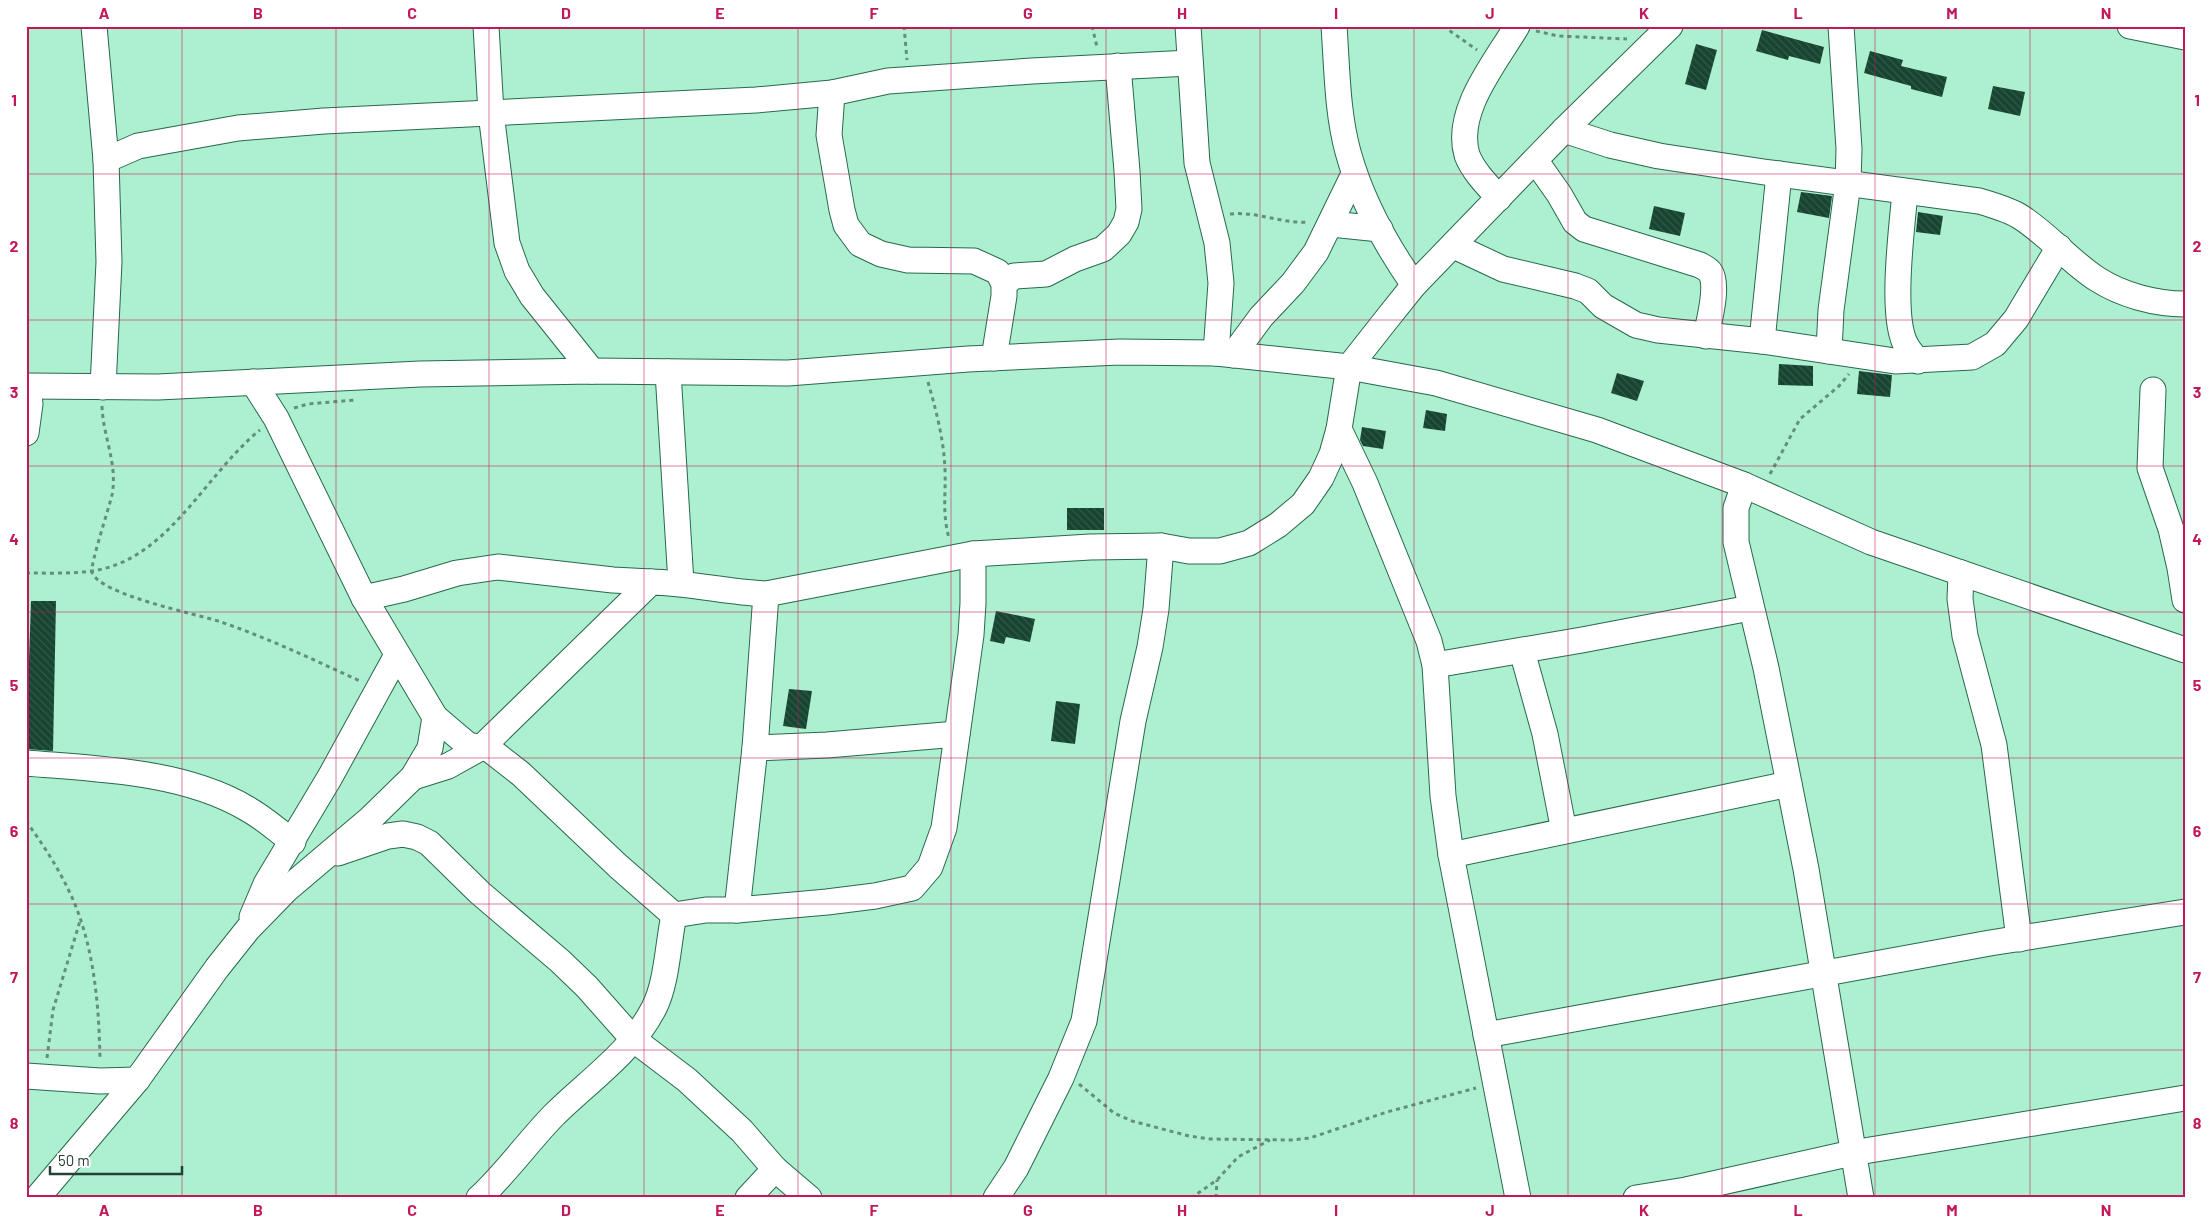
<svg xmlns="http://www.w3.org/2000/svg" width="2211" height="1224" viewBox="0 0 2211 1224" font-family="Barlow,sans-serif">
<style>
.building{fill:url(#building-back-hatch)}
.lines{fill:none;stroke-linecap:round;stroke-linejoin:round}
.minor-casing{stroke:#27694e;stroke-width:27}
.path{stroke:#62907b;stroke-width:3;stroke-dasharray:4 4;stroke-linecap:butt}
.minor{stroke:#fff;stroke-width:25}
.grid{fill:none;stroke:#c2185b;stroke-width:1;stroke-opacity:0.55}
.neatline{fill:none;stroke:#c2185b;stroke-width:2}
.grid-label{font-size:16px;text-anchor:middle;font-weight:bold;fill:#c2185b}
</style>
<defs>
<pattern id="building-back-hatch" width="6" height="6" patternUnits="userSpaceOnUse" patternTransform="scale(1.25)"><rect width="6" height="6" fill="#174532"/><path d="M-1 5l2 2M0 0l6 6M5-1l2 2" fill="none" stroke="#305848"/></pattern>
</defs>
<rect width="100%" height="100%" fill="#acf0cf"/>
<!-- building -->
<g class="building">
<path d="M1762,30L1824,47L1820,64L1789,56L1788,60L1756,51Z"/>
<path d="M1696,44L1717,50L1706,90L1685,84Z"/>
<path d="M1870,51L1903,60L1901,66L1947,77L1942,97L1911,89V86L1864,73Z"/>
<path d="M1993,86L2025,92L2020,116L1988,109Z"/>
<path d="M1801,192L1832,196L1829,218L1797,212Z"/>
<path d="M1654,206L1685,213L1680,236L1649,229Z"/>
<path d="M1918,212L1943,216L1940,235L1916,232Z"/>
<path d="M1779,364L1813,366V386L1778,385Z"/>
<path d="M1859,371L1892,375L1890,397L1857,394Z"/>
<path d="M1617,373L1644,381L1637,401L1611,393Z"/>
<path d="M1426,410L1447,414L1445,431L1423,428Z"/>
<path d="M1362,427L1386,431L1383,449L1363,446L1360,440Z"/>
<rect x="1067" y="508" width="37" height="22"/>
<path d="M31,601H56L53,751L26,749Z"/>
<path d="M996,611L1035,619L1030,642L1006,637L1004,644L990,641Z"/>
<path d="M789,689L812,691L806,729L783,726Z"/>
<path d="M1056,701L1080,704L1075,744L1051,741Z"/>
</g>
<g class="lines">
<defs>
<g id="minor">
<path d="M94,26L106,160L109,262L103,387"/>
<path d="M486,26L491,113L507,243L517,271L532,296L592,371"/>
<path d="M1188,26L1197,163L1217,243L1221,283L1216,353"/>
<path d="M1334,26C1337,67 1337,112 1348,152C1361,199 1386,245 1414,285"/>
<path d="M2130,26L2185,37"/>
<path d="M832,93L829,135L842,210L846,225L860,244L881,254L908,260L974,261L998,272L1004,284V296L994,358"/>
<path d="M1564,130L1610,145L1659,156L1764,172L1979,201C1993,205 2007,209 2019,216C2047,233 2069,261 2097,279C2122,295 2155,304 2185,304"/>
<path d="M106,160L138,146L238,128L324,121L756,100L832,93L888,81L1032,71L1190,63"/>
<path d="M1535,160L1559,194L1575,222L1584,229L1700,265C1703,267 1708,269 1710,272C1719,285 1709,321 1706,336"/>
<path d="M1905,192C1902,227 1890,317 1906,345C1909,351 1914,356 1918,361"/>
<path d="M1499,198C1488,186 1473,171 1467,155C1454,111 1496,62 1517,26"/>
<path d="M1331,224L1380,229"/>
<path d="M1454,246L1503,269L1575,286L1588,291L1603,306L1636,325L1658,330L1762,341L1895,361L1972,357L1995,344L2016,319L2059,247"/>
<path d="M1004,284L1014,276L1046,274L1075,259L1103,249L1119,234L1126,222L1129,209L1127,171L1118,66"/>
<path d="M1762,341L1779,174"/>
<path d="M1829,351L1831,310L1848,183L1849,149L1841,26"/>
<path d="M1233,355L1261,317L1293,283L1316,252L1354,174"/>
<path d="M668,372L681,583"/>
<path d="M26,386L158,387L420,374L592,371L788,373L968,359L1119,352L1216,353L1349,367L1436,383L1597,430L1744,485L1871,542L2185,650"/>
<path d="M2153,390L2150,468L2171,529L2180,568L2185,600"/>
<path d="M1339,429L1365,483L1429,641L1435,665L1443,796L1451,855L1518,1198"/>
<path d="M26,433L30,404L28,386"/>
<path d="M1744,485L1736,508V542L1766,668L1806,869L1861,1198"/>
<path d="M1961,573L1960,599L1965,636L1994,745L2019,939"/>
<path d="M364,598L404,589L457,573L498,567L613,580L651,582"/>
<path d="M1522,651L1545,734L1564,831"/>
<path d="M1435,665L1582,640L1750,608"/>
<path d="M435,717L468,745L489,749L521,774L618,866L674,915L706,910H737L827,902L875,896L912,888L930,867L944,828L971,635L973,603V554"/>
<path d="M755,748L827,745L957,734"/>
<path d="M26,763C98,769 183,771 246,808C263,817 278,831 293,842"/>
<path d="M413,777L448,766L482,747L651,582C690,583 727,592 766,594L973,554L1090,547L1161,546L1189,551H1220L1249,543L1278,525L1303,504L1321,478L1332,454L1339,429L1349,367L1386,320L1414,285L1564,130L1670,26"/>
<path d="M338,853L388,836L403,834L417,837L429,843L480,893L560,961L587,987L633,1039L687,1080L742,1131L775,1169L809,1198"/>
<path d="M1451,855L1789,784"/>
<path d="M737,910L755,748L766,594"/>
<path d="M252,917L266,884L330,777L397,655"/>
<path d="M1486,1035L1990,943L2185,912"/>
<path d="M26,1076L100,1081L137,1080"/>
<path d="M37,1198L137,1080L217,968L248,929L286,890L371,818L413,777L430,748L435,717L364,598L276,418L253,382"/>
<path d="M479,1198C506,1173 527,1143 553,1116C588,1081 631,1053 654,1008C667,983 668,943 674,915"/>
<path d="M748,1198L775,1169"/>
<path d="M996,1198L1016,1168L1061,1078L1084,1021L1133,721L1150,647L1156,609L1161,546"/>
<path d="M1636,1198L1686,1190L1852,1153L2185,1098"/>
</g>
</defs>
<!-- minor casing -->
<use href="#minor" class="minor-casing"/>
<!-- path -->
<g class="path">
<path d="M904,26L907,60"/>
<path d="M1092,26L1097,47"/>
<path d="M1443,26L1477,50"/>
<path d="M1536,31L1558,36L1627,39"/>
<path d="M1230,214C1257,211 1281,224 1308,222"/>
<path d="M928,382C936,410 944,440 945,470C946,495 942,513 949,538"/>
<path d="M102,406C103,437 118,464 112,495C109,508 90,565 92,572C99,595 198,614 221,622C268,638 314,660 360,681"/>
<path d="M294,408L308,404L355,400"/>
<path d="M1770,474L1800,419L1839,386L1849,374"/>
<path d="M26,573C47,573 70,574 91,571C167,562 205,474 260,430"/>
<path d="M26,821C42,843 57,866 68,889C94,941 99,1004 100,1060"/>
<path d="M47,1058L53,1010L80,921"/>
<path d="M1079,1084L1114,1113L1132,1121L1189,1136L1210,1139L1291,1140L1310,1138L1387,1112L1476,1088"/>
<path d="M1191,1198L1217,1180L1238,1157L1270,1140"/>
<path d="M1216,1198L1217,1180"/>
</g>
<!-- minor -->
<use href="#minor" class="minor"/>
</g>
<!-- grid -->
<path class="grid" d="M182,26V1198M336,26V1198M489,26V1198M644,26V1198M798,26V1198M951,26V1198M1106,26V1198M1260,26V1198M1414,26V1198M1568,26V1198M1722,26V1198M1875,26V1198M2030,26V1198M26,174H2185M26,320H2185M26,466H2185M26,612H2185M26,758H2185M26,904H2185M26,1050H2185"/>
<!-- border -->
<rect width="2211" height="1224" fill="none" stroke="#ffffff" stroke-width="55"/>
<!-- scale -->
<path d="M50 1166v8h132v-8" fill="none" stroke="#254034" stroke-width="2.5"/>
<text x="58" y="1166" font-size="15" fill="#254034" stroke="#ffffff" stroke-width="4" paint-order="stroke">50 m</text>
<rect x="28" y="28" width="2156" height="1168" class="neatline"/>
<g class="grid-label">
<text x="104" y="19">A</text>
<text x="258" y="19">B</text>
<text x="412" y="19">C</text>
<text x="566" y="19">D</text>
<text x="720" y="19">E</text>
<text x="874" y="19">F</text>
<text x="1028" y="19">G</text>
<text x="1182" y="19">H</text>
<text x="1336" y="19">I</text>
<text x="1490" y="19">J</text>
<text x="1644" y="19">K</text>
<text x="1798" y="19">L</text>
<text x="1952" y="19">M</text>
<text x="2106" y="19">N</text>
<text x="14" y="106">1</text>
<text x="2197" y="106">1</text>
<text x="14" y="252">2</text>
<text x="2197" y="252">2</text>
<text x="14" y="398">3</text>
<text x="2197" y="398">3</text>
<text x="14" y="545">4</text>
<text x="2197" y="545">4</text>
<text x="14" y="691">5</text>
<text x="2197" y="691">5</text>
<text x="14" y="837">6</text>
<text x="2197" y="837">6</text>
<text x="14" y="983">7</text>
<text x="2197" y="983">7</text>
<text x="14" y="1129">8</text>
<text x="2197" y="1129">8</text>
<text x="104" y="1216">A</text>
<text x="258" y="1216">B</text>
<text x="412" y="1216">C</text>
<text x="566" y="1216">D</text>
<text x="720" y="1216">E</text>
<text x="874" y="1216">F</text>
<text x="1028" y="1216">G</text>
<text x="1182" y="1216">H</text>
<text x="1336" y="1216">I</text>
<text x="1490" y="1216">J</text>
<text x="1644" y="1216">K</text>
<text x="1798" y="1216">L</text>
<text x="1952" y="1216">M</text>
<text x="2106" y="1216">N</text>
</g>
</svg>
